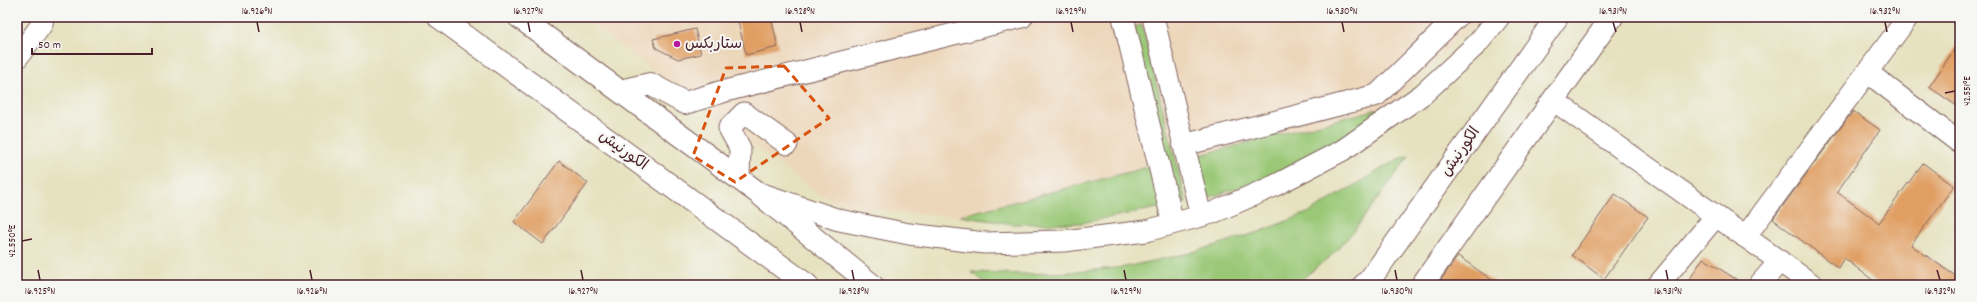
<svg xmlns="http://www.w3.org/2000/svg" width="1977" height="302" viewBox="0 0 1977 302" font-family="Dekko,'Playpen Sans Arabic',sans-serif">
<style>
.built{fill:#edd7bb}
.green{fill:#9ac876;stroke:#727450}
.building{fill:#e09e62}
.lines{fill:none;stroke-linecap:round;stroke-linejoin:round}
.minor-casing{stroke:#81635e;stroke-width:23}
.major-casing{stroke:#81635e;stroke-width:24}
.minor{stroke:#fff;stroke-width:21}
.major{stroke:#fff;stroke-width:22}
.marked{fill:none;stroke:#d8530f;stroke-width:3;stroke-dasharray:8 5;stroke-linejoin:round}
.ticks{fill:none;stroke:#4a1f2b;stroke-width:1.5}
.poi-dot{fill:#b5179e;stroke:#f6f6f2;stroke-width:1.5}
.labels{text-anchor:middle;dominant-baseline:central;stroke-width:4;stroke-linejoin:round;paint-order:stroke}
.poi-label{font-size:16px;fill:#4a1f2b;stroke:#f6f6f2;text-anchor:start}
.street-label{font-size:16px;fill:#4a1f2b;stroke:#f6f6f2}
.neatline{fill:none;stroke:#4a1f2b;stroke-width:1.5}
.ticks-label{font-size:10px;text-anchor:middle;fill:#4a1f2b}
</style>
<rect width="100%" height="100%" fill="#f6f6f2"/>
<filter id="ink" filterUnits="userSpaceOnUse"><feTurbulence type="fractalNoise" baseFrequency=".025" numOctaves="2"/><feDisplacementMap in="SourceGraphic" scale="8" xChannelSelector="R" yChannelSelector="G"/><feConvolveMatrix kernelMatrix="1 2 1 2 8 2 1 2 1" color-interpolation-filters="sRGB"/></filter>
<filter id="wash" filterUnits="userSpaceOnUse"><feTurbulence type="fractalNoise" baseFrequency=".012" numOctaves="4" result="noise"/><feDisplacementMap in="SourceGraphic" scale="16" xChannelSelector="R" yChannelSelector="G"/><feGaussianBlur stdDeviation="0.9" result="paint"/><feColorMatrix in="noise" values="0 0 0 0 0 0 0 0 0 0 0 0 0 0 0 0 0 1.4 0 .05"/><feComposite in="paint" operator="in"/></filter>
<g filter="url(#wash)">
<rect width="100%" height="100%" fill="#e6e1be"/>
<!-- built -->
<path class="built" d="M582,17H1481L1390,106L959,216L903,213L845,205L816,192Z"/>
<!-- green -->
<g class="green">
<path d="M1142,25L1186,202L1177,204L1133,27Z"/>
<path d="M1390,106L1346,140L1286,172L1207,198L1196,156Z"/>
<path d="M1409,156L1353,232L1333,254L1295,285H988L971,272L1026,274L1075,272L1125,267L1190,253L1259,232L1310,212L1398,159Z"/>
<path d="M1152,166L1163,207L1081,223L1014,224L959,216Z"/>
</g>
<g id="blocks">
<!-- building -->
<g class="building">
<path d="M737,17H771L778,47L746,55Z"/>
<path d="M695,29L701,54L678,59L656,48L653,39Z"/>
<path d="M1960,41V108L1929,87Z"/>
<path d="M1853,111L1880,130L1837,192L1879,223L1923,163L1954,186L1911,245L1960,279V285H1879L1844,258L1838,268L1773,219Z"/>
<path d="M559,161L588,183L543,244L514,222Z"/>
<path d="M1615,194L1648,217L1604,279L1572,255Z"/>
<path d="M1458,256L1499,285H1437Z"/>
<path d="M1703,258L1745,285H1686Z"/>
</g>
</g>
</g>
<g filter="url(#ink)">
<use href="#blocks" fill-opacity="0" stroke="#81635e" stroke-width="1"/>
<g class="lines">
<defs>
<g id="minor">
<path d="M1123,17L1173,223"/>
<path d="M1153,17L1201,216"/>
<path d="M17,58L42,24L43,17"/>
<path d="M1867,72L1960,143"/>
<path d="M721,92L1022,17"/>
<path d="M1553,100L1813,285"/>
<path d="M1184,145L1377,95L1457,17"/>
<path d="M739,179L740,148L729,128L744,113L787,144"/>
<path d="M759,193L839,220L909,234L985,243L1064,241L1146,231L1212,213L1274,186L1343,150L1423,94L1477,44L1499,17"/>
<path d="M1745,237L1908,17"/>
<path d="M1658,285L1716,216"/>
<path d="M1759,285L1780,261"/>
</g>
<g id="major">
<path d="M439,17L807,285"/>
<path d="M519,17L757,192L872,285"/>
<path d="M620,91L650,84L685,103L721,92"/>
<path d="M1364,285L1371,278L1557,17"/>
<path d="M1422,285L1612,17"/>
</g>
</defs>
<!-- minor casing -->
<use href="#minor" class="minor-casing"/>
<!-- major casing -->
<use href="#major" class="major-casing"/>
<!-- minor -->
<use href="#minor" class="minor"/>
<!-- major -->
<use href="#major" class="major"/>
</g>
</g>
<!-- marked area -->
<path class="marked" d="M784,66L829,118L735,182L693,156L726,68Z"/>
<!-- ticks -->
<path class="ticks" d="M257,22L259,32M528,22L530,32M800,22L802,32M1071,22L1073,32M1342,22L1344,32M1613,22L1616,32M1885,22L1887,32M1945,93L1955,91M22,241L32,239M38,270L40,280M310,270L312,280M581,270L583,280M852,270L854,280M1124,270L1126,280M1395,270L1397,280M1666,270L1668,280M1937,270L1940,280"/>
<!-- markers -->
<circle class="poi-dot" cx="677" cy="44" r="4"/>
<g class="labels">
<!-- poi labels -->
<g class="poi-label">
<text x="685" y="44">ستاربكس</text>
</g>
<!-- street labels -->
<g class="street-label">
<text transform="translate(623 151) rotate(36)">الكورنيش</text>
<text transform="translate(1461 152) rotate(-55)">الكورنيش</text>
</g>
</g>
<!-- margin -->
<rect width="1977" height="302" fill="none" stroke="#f6f6f2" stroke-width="44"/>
<!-- scale -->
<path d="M32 48v6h120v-6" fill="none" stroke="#4a1f2b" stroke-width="2"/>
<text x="38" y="48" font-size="12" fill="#4a1f2b" stroke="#f6f6f2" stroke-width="3" paint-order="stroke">50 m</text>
<rect x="22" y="22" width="1933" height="258" class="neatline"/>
<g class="ticks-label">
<text x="257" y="14">16.926°N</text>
<text x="528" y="14">16.927°N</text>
<text x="800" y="14">16.928°N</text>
<text x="1071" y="14">16.929°N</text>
<text x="1342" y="14">16.930°N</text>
<text x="1613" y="14">16.931°N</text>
<text x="1885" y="14">16.932°N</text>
<text transform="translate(1966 91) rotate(-90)" y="4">42.551°E</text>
<text transform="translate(11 241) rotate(-90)" y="4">42.550°E</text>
<text x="40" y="294">16.925°N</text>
<text x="312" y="294">16.926°N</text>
<text x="583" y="294">16.927°N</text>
<text x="854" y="294">16.928°N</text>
<text x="1126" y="294">16.929°N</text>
<text x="1397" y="294">16.930°N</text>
<text x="1668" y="294">16.931°N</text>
<text x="1940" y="294">16.932°N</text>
</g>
</svg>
